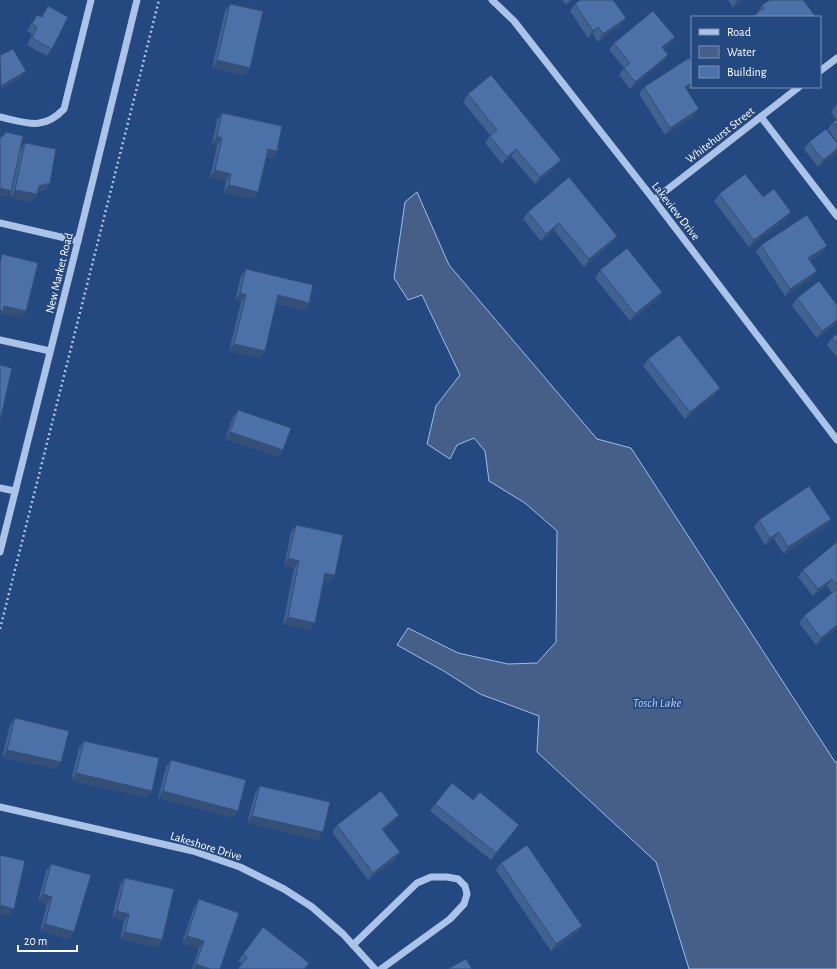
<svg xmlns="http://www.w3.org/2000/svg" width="837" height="969" viewBox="0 0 837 969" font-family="'Alegreya Sans',sans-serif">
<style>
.water{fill:#455f88;stroke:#9fbde7}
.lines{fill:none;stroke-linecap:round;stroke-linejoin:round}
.path{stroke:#abc3e6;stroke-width:2.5;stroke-dasharray:2 3;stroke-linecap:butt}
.minor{stroke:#abc3e6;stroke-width:7}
.wall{fill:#416191}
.shaded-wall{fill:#354f76}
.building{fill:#4c71a9;stroke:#354f76}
.labels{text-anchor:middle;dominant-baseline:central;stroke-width:3.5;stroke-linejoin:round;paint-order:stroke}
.street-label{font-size:12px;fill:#fff;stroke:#244880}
.water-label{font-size:13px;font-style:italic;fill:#b6cdee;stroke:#244880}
</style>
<rect width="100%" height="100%" fill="#244880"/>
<!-- water -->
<path class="water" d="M417,192L449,265L597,439L631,448L835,762H837V969H689L656,862L537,752L539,716L480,694L442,670L397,645L408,628L458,653L508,664L537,663L556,642L557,531L525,503L489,481L485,451L474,438L457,445L450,459L427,444L436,406L460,375L422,295L408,300L394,278L405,202Z"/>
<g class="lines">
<!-- path -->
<path class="path" d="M0,629L159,0"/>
<!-- minor -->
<g class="minor">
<path d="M492,0L514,21L654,200L837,440"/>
<path d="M820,71L837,58"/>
<path d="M0,117C27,123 43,131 64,109L91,0"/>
<path d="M761,117L837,216"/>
<path d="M654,200L799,87"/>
<path d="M0,223L78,241"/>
<path d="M0,340L50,351"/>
<path d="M0,488L15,491"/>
<path d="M0,552L78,241L137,0"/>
<path d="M0,807L193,851L240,867L284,889L312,907L343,934L375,969"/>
<path d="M353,945L417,883L431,877H447L458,879L465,886L467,894L464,904L450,919L381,969"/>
</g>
</g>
<!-- wall -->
<g class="wall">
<path d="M562,0H572L566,5Z"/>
<path d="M728,0H743L733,7Z"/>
<path d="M803,0L758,13H757L762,5Z"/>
<path d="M230,4L250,68L245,75L212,68L225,11Z"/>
<path d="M575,4L621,25L598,42L593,34L588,38L570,11Z"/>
<path d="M48,6L52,49L47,56L27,45L32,34L27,31L32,22L37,15L41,17Z"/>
<path d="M675,37L670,44L664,49L663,62L630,89L619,75L624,68L609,50L614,43Z"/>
<path d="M692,63V87L687,90L694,116L665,135L639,94L644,87Z"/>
<path d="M468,94L556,167L535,184L511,156L502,164L485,143L490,135L463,102Z"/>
<path d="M837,104V142L828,129L833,122L836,120L831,112L836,105Z"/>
<path d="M222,113L277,151L272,158L266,157L258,192L253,199L224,192L226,181L210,177L217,145L212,144L217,120Z"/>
<path d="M809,142L837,143V151L835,154L818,167L804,149Z"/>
<path d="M25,143L50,183L45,190L38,192L32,202L10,197L20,150Z"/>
<path d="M719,194L763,197L786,219L749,247L714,201Z"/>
<path d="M528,212L617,236L612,243L584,267L554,230L541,241L523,219Z"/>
<path d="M761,245L827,246L822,253L810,261L817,271L812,278L785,296L756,252Z"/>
<path d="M246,269L309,303L304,310L276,303L265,351L260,358L229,351L241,302L235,300L241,276Z"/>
<path d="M600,270L662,292L658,299L630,321L595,278Z"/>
<path d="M797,298L837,323L817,338L792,306Z"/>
<path d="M837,334V357L827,345L832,338Z"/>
<path d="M648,359L715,395L685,419L643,366Z"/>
<path d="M238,410L283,450L278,457L225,439L233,417Z"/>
<path d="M831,519L826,526L784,554L774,539L765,545L754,527L759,520Z"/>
<path d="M296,525L335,575L330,582L324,581L315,623L310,630L283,624L294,568L284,566L291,532Z"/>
<path d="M837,542V628L816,645L799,623L804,616L832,593L827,586L813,596L798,577L803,570Z"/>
<path d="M15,718L56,769L2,757L10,725Z"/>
<path d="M84,741L152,791L147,798L71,780L79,748Z"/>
<path d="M171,760L238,811L233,818L158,798L166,767Z"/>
<path d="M260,786L318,840L247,823L255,793Z"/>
<path d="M473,800L514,832L491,860L430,811L435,804Z"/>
<path d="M394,822L383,831L400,852L395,860L368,880L332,832L337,825Z"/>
<path d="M501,863L582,926L577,933L551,951L496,870Z"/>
<path d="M51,864L69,939L40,931L47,904L38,901L46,871Z"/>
<path d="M125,878L162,940L157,947L120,939L124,921L112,918L120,885Z"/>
<path d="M199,899L220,969H192L199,948L182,943L194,907Z"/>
<path d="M243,954L309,963L305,969H238L242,964L238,961Z"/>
</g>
<!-- shaded-wall -->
<g class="shaded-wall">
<path d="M570,0H572L566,5Z"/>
<path d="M737,0H743L733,7Z"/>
<path d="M626,18L621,25L598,42L603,34Z"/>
<path d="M598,27L593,34L588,38L593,31Z"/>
<path d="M675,37L670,44L657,54L662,47Z"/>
<path d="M668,55L663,62L630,89L635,82Z"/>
<path d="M217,60L250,68L245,75L212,68Z"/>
<path d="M26,71L21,78L0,90L1,86Z"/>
<path d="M692,83V87L680,94L685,87Z"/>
<path d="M699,109L694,116L665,135L670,128Z"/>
<path d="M217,136L222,138L217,145L212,144Z"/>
<path d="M268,149L277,151L272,158L263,156Z"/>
<path d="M516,149L511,156L502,164L507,157Z"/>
<path d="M837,149V151L835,154L818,167L823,160Z"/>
<path d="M561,160L556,167L535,184L540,177Z"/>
<path d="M215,170L231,174L226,181L210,177Z"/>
<path d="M50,183L45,190L34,193L39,186Z"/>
<path d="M229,185L258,192L253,199L224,192Z"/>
<path d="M0,188L11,191L6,198L0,196Z"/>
<path d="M15,190L37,194L32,202L10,197Z"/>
<path d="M791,212L786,219L749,247L754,240Z"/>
<path d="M559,223L554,230L541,241L546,234Z"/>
<path d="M617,236L612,243L584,267L589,259Z"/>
<path d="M827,246L822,253L803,265L808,258Z"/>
<path d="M817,271L812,278L785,296L790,289Z"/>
<path d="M662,292L658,299L630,321L635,314Z"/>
<path d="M240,293L246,295L241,302L235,300Z"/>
<path d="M278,295L309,303L304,310L273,302Z"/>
<path d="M4,306L26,311L21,318L1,314L0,315V310Z"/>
<path d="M837,320V323L817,338L822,331Z"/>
<path d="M234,344L265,351L260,358L229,351Z"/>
<path d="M720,388L715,395L685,419L690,412Z"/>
<path d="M230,432L283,450L278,457L225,439Z"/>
<path d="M831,519L826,526L784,554L788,547Z"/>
<path d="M779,532L774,539L765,545L770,538Z"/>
<path d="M288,558L299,561L294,568L284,566Z"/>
<path d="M325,573L335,575L330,582L320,581Z"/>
<path d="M832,579L827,586L813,596L818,589Z"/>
<path d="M288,617L315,623L310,630L283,624Z"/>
<path d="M837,625V628L816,645L821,638Z"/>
<path d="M7,750L61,762L56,769L2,757Z"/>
<path d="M76,773L152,791L147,798L71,780Z"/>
<path d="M163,791L238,811L233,818L158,798Z"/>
<path d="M399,815L394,822L377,836L382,829Z"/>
<path d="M252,816L323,832L318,840L247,823Z"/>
<path d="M519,825L514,832L491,860L496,853Z"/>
<path d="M400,852L395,860L368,880L373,873Z"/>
<path d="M43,894L52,897L47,904L38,901Z"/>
<path d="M0,905L14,909L9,916L0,914Z"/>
<path d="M117,911L129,914L124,921L112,918Z"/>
<path d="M45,924L74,932L69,939L40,931Z"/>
<path d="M582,926L577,933L551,951L556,944Z"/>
<path d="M125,932L162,940L157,947L120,939Z"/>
<path d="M187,936L204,941L199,948L182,943Z"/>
<path d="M196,964L210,969H193Z"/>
</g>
<!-- building -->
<g class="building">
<path d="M580,0H613L626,18L603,34L598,27L593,31L575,4Z"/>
<path d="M770,0H803L816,17H752L764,8L762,5Z"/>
<path d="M230,4L263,11L250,68L217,60Z"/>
<path d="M48,6L68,17L52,49L32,38L37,27L32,24L37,15L42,17Z"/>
<path d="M653,11L675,37L662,47L668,55L635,82L624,68L630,63L614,43Z"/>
<path d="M13,49L26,71L1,86L0,54L1,55Z"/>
<path d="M689,58L692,63V83L685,87L699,109L670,128L644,87Z"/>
<path d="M491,75L561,160L540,177L516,149L507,157L490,136L497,130L468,94Z"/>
<path d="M222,113L282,126L277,151L268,149L258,192L229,185L231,174L215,170L222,138L217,136Z"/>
<path d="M837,119V127L833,122Z"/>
<path d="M826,129L837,143V149L823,160L809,142Z"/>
<path d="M6,132L23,136L11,191L0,188V136L2,137Z"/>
<path d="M25,143L56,149L50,183L39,186L37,194L15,190Z"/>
<path d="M745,174L763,197L774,189L791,212L754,240L719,194Z"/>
<path d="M569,177L617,236L589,259L559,223L546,234L528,212Z"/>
<path d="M807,215L827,246L808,258L817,271L790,289L761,245Z"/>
<path d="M627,248L662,292L635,314L600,270Z"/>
<path d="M2,254L38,263L26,311L4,306L3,311L0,310V263Z"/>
<path d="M246,269L313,285L309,303L278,295L265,351L234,344L246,295L240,293Z"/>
<path d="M819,281L837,305V320L822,331L797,298Z"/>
<path d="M837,334V344L832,338Z"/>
<path d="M679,335L720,388L690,412L648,359Z"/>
<path d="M0,365L12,368L0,421Z"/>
<path d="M238,410L291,428L283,450L230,432Z"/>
<path d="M809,486L831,519L788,547L779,532L770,538L759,520Z"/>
<path d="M296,525L343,535L335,575L325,573L315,623L288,617L299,561L288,558Z"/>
<path d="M837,542V585L832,579L818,589L803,570Z"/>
<path d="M837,589V625L821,638L804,616Z"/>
<path d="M15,718L69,731L61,762L7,750Z"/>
<path d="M84,741L159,758L152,791L76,773Z"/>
<path d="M171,760L246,780L238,811L163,791Z"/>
<path d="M452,783L473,800L480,792L519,825L496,853L435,804Z"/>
<path d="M260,786L330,802L323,832L252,816Z"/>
<path d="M381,791L399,815L382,829L400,852L373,873L337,825Z"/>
<path d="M527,845L582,926L556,944L501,863Z"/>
<path d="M0,855L25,861L14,909L0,905Z"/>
<path d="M51,864L91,875L74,932L45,924L52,897L43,894Z"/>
<path d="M125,878L174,889L162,940L125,932L129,914L117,911Z"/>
<path d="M199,899L239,913L220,969H210L196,964L204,941L187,936Z"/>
<path d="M263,927L309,963L304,969H238L247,957L243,954Z"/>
<path d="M466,959L472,969H448Z"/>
</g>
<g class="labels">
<!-- street labels -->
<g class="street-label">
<text transform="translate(720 135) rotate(-38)">Whitehurst Street</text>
<text transform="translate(676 211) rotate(52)">Lakeview Drive</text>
<text transform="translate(59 273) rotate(-76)">New Market Road</text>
<text transform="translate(206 846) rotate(17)">Lakeshore Drive</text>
</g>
<!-- water labels -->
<g class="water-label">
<text x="657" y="703">Tosch Lake</text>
</g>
</g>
<!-- legend -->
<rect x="691" y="16" width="130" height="72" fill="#244880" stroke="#7c91b3"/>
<rect x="699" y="29" width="20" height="6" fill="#abc3e6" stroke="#7c91b3"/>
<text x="727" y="36" font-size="12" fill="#ffffff">Road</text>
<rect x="699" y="46" width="20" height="12" fill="#455f88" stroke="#7c91b3"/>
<text x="727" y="56" font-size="12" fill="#ffffff">Water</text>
<rect x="699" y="66" width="20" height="12" fill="#4c71a9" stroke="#7c91b3"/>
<text x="727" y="76" font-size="12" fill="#ffffff">Building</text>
<!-- scale -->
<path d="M18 945v6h59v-6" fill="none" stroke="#ffffff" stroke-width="2"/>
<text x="24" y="945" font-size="12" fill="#ffffff" stroke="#244880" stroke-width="3" paint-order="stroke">20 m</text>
</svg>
